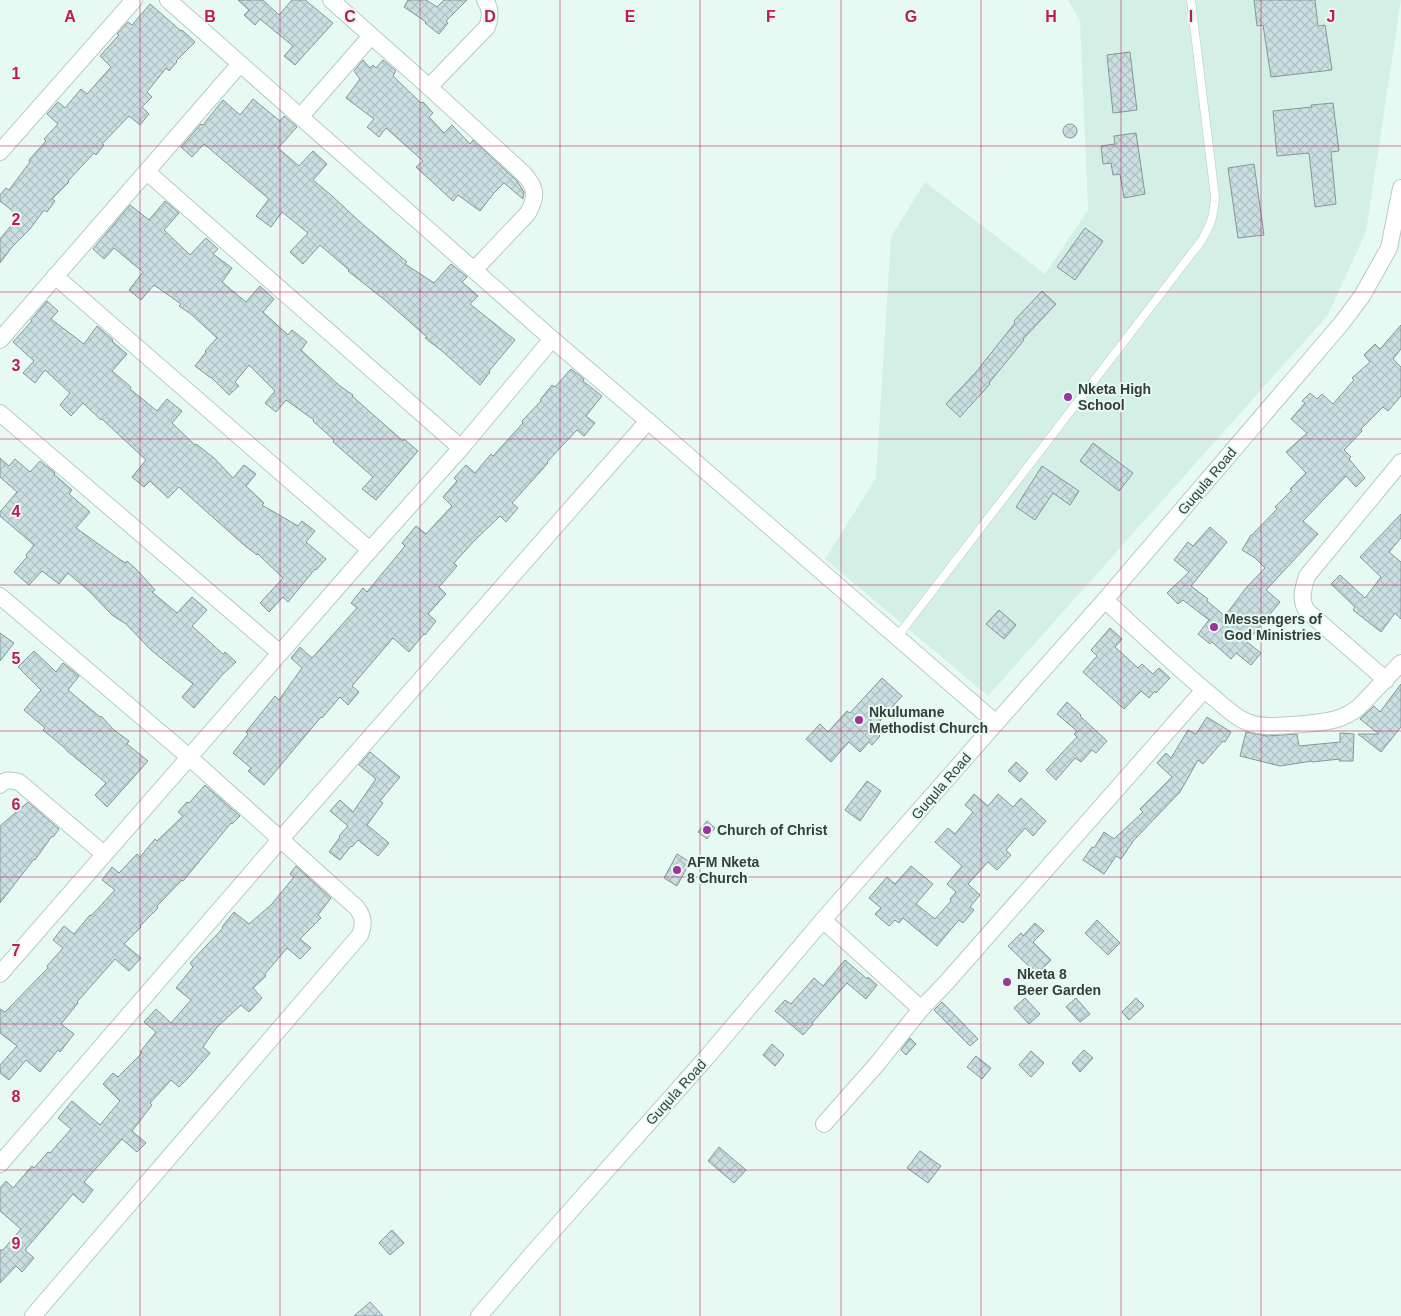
<svg xmlns="http://www.w3.org/2000/svg" width="1401" height="1316" viewBox="0 0 1401 1316" font-family="Arial,sans-serif">
<style>
.built{fill:#d4f0e6}
.building{fill:url(#building-cross-hatch);stroke:#839799}
.lines{fill:none;stroke-linecap:round;stroke-linejoin:round}
.lane-casing{stroke:#b7cac3;stroke-width:9}
.street-casing{stroke:#b7cac3;stroke-width:18}
.lane{stroke:#fff;stroke-width:8}
.street{stroke:#fff;stroke-width:16}
.grid{fill:none;stroke:#c2185b;stroke-width:1;stroke-opacity:0.55}
.poi-dot{fill:#99359b;stroke:#e6faf3;stroke-width:2}
.labels{text-anchor:middle;dominant-baseline:central;stroke-width:4;stroke-linejoin:round;paint-order:stroke}
.poi-label{font-size:14px;font-weight:bold;fill:#363e3b;stroke:#e6faf3;text-anchor:start}
.street-label{font-size:14px;fill:#363e3b;stroke:#e6faf3}
.grid-label{font-size:16px;text-anchor:middle;font-weight:bold;fill:#c2185b;stroke:#e6faf3;stroke-width:4;stroke-linejoin:round;paint-order:stroke}
</style>
<defs>
<pattern id="building-cross-hatch" width="8" height="8" patternUnits="userSpaceOnUse" patternTransform="scale(1.25)"><rect width="8" height="8" fill="#cadfe1"/><path d="M0 0l8 8M0 8l8-8" fill="none" stroke="#aec0c2"/></pattern>
</defs>
<rect width="100%" height="100%" fill="#e6faf3"/>
<!-- built -->
<path class="built" d="M1068,0H1401L1366,232L1328,315L988,696L825,559L876,478L891,237L925,182L1045,274L1088,210L1080,21Z"/>
<!-- building -->
<g class="building">
<path d="M238,0H263L279,15L292,0H305L333,23L295,65L284,56L293,46L260,19L255,25L244,15L249,10Z"/>
<path d="M408,0H426L437,7L444,0H467L446,21L448,23L439,34L425,23L426,22L404,7Z"/>
<path d="M1254,0H1315L1318,26L1325,25L1332,70L1271,77L1263,25L1257,26Z"/>
<path d="M150,4L181,31L182,30L195,42L176,61L177,62L169,71L166,68L147,92L152,97L142,107L149,114L140,125L129,116L102,144L104,145L96,155L94,153L68,181L69,182L52,199L55,201L47,212L44,210L30,229L12,247L0,263V239L19,216L0,201V195L6,188L9,190L30,162L29,160L46,141L44,139L58,124L47,114L58,102L65,108L81,89L87,94L111,67L100,56L119,35L117,34L128,22L132,25Z"/>
<path d="M1130,52L1137,110L1113,113L1107,55Z"/>
<path d="M363,60L370,68L373,65L376,68L383,60L396,71L393,76L421,103L423,102L433,113L429,117L444,133L452,125L470,144L473,140L517,181L524,192L523,199L504,183L494,193L480,211L458,195L453,201L416,167L423,161L386,128L379,137L367,127L374,119L346,98L360,79L354,71Z"/>
<path d="M253,99L280,121L284,116L297,127L278,148L299,166L313,151L327,164L313,180L331,195L360,222L407,262L405,264L434,283L451,264L467,277L462,282L478,296L470,304L515,340L489,371L490,372L480,385L442,351L425,338L427,337L386,301L348,271L349,270L320,245L303,264L290,252L308,233L282,212L271,227L256,216L269,199L204,144L192,157L181,147L201,124L203,125L223,100L240,115Z"/>
<path d="M1333,103L1339,151L1331,152L1336,204L1315,207L1309,153L1277,156L1273,111L1312,107L1311,105Z"/>
<circle cx="1070" cy="131" r="7"/>
<path d="M1136,133L1145,194L1124,198L1120,174L1113,175L1111,163L1103,164L1101,146L1115,144L1114,136Z"/>
<path d="M1254,164L1264,235L1238,238L1228,168Z"/>
<path d="M165,201L179,213L164,230L190,255L206,238L218,249L213,254L232,268L222,282L246,302L260,286L274,299L263,312L288,335L292,330L307,342L301,350L340,386L353,395L352,396L403,441L404,439L418,451L376,500L362,489L373,477L333,442L334,440L313,421L314,420L286,400L276,412L265,403L275,391L249,365L235,382L239,386L229,395L211,377V378L195,366L206,352L205,351L217,338L191,314L179,306L181,304L154,285L141,300L129,290L143,272L114,248L104,259L93,249L130,205L149,220Z"/>
<path d="M1085,228L1103,241L1075,280L1057,267Z"/>
<path d="M1042,291L1056,304L1023,339L1024,340L989,383L990,384L960,417L946,404L976,372L1015,323L1014,321Z"/>
<path d="M47,301L58,311L51,319L84,344L97,326L113,340L112,341L127,354L112,371L131,387L130,389L157,411L167,399L182,411L172,423L195,445L196,444L214,458L233,478L244,465L256,474L246,486L264,503L262,505L298,526L302,521L315,531L306,542L326,559L316,570L315,569L288,602L283,597L269,612L260,603L283,578L258,554L257,555L244,545L179,487L168,498L150,481L144,487L132,477L146,460L102,419L101,420L83,403L71,416L60,405L70,393L45,370L35,383L23,373L34,361L13,342L32,321L31,320Z"/>
<path d="M1401,325V349L1393,359L1401,367V396L1388,411L1383,407L1361,429L1362,431L1344,450L1351,457L1349,459L1365,478L1356,487L1346,476L1303,521L1318,534L1266,590L1280,602L1247,642L1261,653L1251,665L1236,653L1231,659L1212,642L1210,644L1198,634L1209,620L1183,600L1178,604L1167,593L1189,572L1174,560L1188,542L1193,546L1210,527L1227,542L1191,586L1208,599L1207,601L1225,616L1246,588L1265,568L1255,558L1242,550L1251,535H1252L1277,509L1275,507L1292,490L1290,489L1306,473L1286,452L1307,433L1291,419L1305,403L1302,401L1310,393L1317,399L1322,394L1333,404L1354,380L1352,378L1370,362L1364,355L1375,344L1380,349Z"/>
<path d="M571,369L584,379L583,381L602,396L586,416L595,423L584,436L577,430L547,462L548,463L512,503L518,508L506,522L500,516L475,540L454,563L457,566L439,587L446,594L428,614L436,621L425,635L424,634L409,652L393,638L352,686L359,692L348,705L340,697L322,718L321,717L264,785L248,771L251,768L233,753L248,734L246,732L275,696L279,700L302,668L291,658L300,647L312,658L357,608L351,603L363,588L367,592L405,546L402,543L416,526L426,534L452,506L443,497L457,481L454,478L466,465L475,473L491,454L493,456L523,423L522,421L541,401L540,400L552,385L555,387Z"/>
<path d="M1093,443L1133,473L1119,491L1080,461Z"/>
<path d="M0,458L9,466L15,459L30,472L40,461L55,473L54,474L72,490L69,494L90,512L76,528L125,563L127,561L136,569L155,590L152,592L177,613L192,597L207,610L192,626L223,654L225,652L236,662L223,674L194,708L182,697L193,684L151,650L126,624L112,615L89,591L68,573L59,584L42,571L29,585L14,572L27,557L26,555L34,545L0,516V512L17,492L0,477Z"/>
<path d="M1042,466L1079,491L1070,505L1053,493L1035,520L1016,507Z"/>
<path d="M1401,514V538L1389,552L1401,562V619L1395,613L1381,632L1353,610L1355,607L1331,584L1340,575L1365,598L1381,577L1360,557Z"/>
<path d="M999,610L1016,625L1004,639L986,624Z"/>
<path d="M1110,628L1122,639L1115,647L1138,668L1142,664L1153,674L1159,668L1170,678L1156,693L1155,691L1149,698L1141,691L1124,709L1083,672L1097,656L1091,650Z"/>
<path d="M0,633L14,643L0,661Z"/>
<path d="M34,651L56,672L63,663L79,676L68,690L100,717L101,716L114,730L129,741L127,744L148,761L107,807L95,795L106,783L66,750V749L43,730L45,728L24,710L41,690L18,667Z"/>
<path d="M882,678L902,696L873,729L880,736L872,745L869,742L860,752L849,742L831,762L806,739L820,724L828,732L847,711L850,713Z"/>
<path d="M1401,684V727L1381,752L1358,734H1379L1360,719L1374,706L1380,712Z"/>
<path d="M1067,702L1081,715L1080,716L1107,741L1096,753L1092,750L1081,762L1075,758L1056,780L1046,770L1077,737L1074,734L1077,731L1057,714Z"/>
<path d="M1207,717L1231,732L1225,742L1223,741L1203,764L1198,760L1180,792L1134,840L1121,859L1116,856L1104,874L1083,860L1092,847L1094,848L1104,832L1114,839L1143,812L1140,809L1172,777L1157,763L1166,753L1171,758L1188,730L1196,734Z"/>
<path d="M1246,732L1267,736L1297,734L1299,746L1340,742V733L1354,734L1353,761H1339L1340,759L1312,762V761L1280,766L1240,756Z"/>
<path d="M370,752L400,777L380,801L383,803L367,825L389,843L378,856L358,840L352,847L351,846L340,860L329,852L340,837L339,836L348,826L330,811L340,800L353,812L376,779L359,765Z"/>
<path d="M1016,762L1028,773L1020,782L1008,771Z"/>
<path d="M867,781L881,791L860,821L845,810Z"/>
<path d="M205,785L240,816L232,824L231,823L183,881L182,880L157,906L158,908L140,926L141,927L124,944L141,958L129,971L115,959L77,1002L78,1003L61,1024L74,1034L60,1052L58,1050L40,1072L26,1060L9,1080L0,1073V1065L17,1046L0,1033V1009L5,1012L48,968L47,966L63,948L53,940L64,926L74,934L90,915L91,916L115,890L102,880L112,867L119,873L137,854L140,857L155,839L157,841L183,816L178,812L187,802L189,803Z"/>
<path d="M974,794L988,806L998,794L1013,807L1021,798L1046,821L1033,836L1025,828L1006,850L1011,855L997,870L988,862L968,884L980,895L970,907L974,910L963,923L959,920L937,946L903,918L899,923L895,920L889,926L875,914L881,908L869,898L887,877L895,884L911,866L933,884L916,904L935,919L951,901L950,899L956,892L947,884L962,866L935,842L948,828L955,834L973,812L965,805Z"/>
<path d="M28,802L59,829L53,837L52,836L35,860L34,859L0,903V826Z"/>
<path d="M707,821L715,828L707,839L698,832Z"/>
<path d="M677,854L690,862L677,886L664,878Z"/>
<path d="M296,866L331,898L318,915L321,918L300,939L311,948L300,959L287,948L265,974L266,976L253,988L262,998L249,1012L241,1005L217,1027L203,1047L210,1053L189,1077L179,1087L171,1080L150,1103L152,1105L132,1131L146,1143L137,1152L122,1139L84,1182L93,1190L83,1203L73,1194L25,1250L34,1258L22,1272L16,1266L0,1283V1250H3L21,1229L0,1211V1188L6,1181L13,1188L32,1166L34,1168L48,1152L50,1153L71,1129L58,1118L72,1101L100,1125L120,1101L103,1084L113,1073L118,1077L142,1053L140,1052L156,1032L144,1022L156,1009L171,1023L191,1000L176,988L193,967L190,963L223,928L222,927L234,912L249,924L271,905L294,877L290,874Z"/>
<path d="M1097,920L1120,943L1108,955L1085,933Z"/>
<path d="M1035,923L1044,931L1033,942L1051,960L1037,974L1008,946L1021,933L1023,936Z"/>
<path d="M845,960L867,979L868,977L877,985L866,999L847,983L812,1023L813,1024L803,1035L775,1011L785,1000L791,1004L814,978L823,986Z"/>
<path d="M1025,998L1040,1014L1029,1024L1014,1008Z"/>
<path d="M1076,998L1090,1014L1080,1022L1066,1007Z"/>
<path d="M1136,998L1144,1006L1129,1020L1122,1012Z"/>
<path d="M942,1002L978,1039L970,1046L934,1010Z"/>
<path d="M910,1038L916,1044L906,1055L901,1050Z"/>
<path d="M772,1044L784,1055L775,1066L763,1055Z"/>
<path d="M1084,1050L1093,1058L1080,1072L1072,1063Z"/>
<path d="M1031,1051L1044,1063L1031,1077L1019,1065Z"/>
<path d="M976,1056L991,1068L982,1079L967,1067Z"/>
<path d="M719,1147L746,1170L734,1183L708,1161Z"/>
<path d="M920,1151L941,1166L928,1183L907,1168Z"/>
<path d="M392,1230L404,1243L390,1255L379,1243Z"/>
<path d="M370,1302L383,1316H354Z"/>
</g>
<g class="lines">
<defs>
<path id="lane" d="M897,637L1202,240C1211,224 1214,215 1215,197L1191,0"/>
<g id="street">
<path d="M168,0L552,339L648,421L996,723"/>
<path d="M331,0L429,87L524,174C537,189 537,196 528,213L474,270"/>
<path d="M429,87L487,27C491,17 491,9 485,0"/>
<path d="M301,116L371,36"/>
<path d="M0,152L134,0"/>
<path d="M147,172L461,448"/>
<path d="M55,276L370,550"/>
<path d="M0,340L240,64"/>
<path d="M0,413L280,653"/>
<path d="M0,596L189,757L357,908C364,918 364,924 360,935L33,1316"/>
<path d="M1105,600C1141,633 1176,667 1213,697C1224,706 1234,717 1247,722C1265,729 1284,725 1304,724C1325,722 1343,721 1360,706L1401,663"/>
<path d="M1386,680L1308,612C1299,601 1303,589 1307,576L1401,462"/>
<path d="M0,785C5,779 11,780 19,782L104,854"/>
<path d="M823,920L921,1009L946,983L1204,690"/>
<path d="M0,974L370,550L461,448L552,339"/>
<path d="M824,1124L877,1064L921,1009"/>
<path d="M0,1164L280,840L648,421"/>
<path d="M479,1316L533,1253L707,1057L823,920L996,723L1105,600L1341,324L1362,296L1389,248L1401,188"/>
</g>
</defs>
<!-- lane casing -->
<use href="#lane" class="lane-casing"/>
<!-- street casing -->
<use href="#street" class="street-casing"/>
<!-- lane -->
<use href="#lane" class="lane"/>
<!-- street -->
<use href="#street" class="street"/>
</g>
<!-- grid -->
<path class="grid" d="M140,0V1316M280,0V1316M420,0V1316M560,0V1316M700,0V1316M841,0V1316M981,0V1316M1121,0V1316M1261,0V1316M0,146H1401M0,292H1401M0,439H1401M0,585H1401M0,731H1401M0,877H1401M0,1024H1401M0,1170H1401"/>
<!-- markers -->
<g class="poi-dot">
<circle cx="1068" cy="397" r="5"/>
<circle cx="1214" cy="627" r="5"/>
<circle cx="859" cy="720" r="5"/>
<circle cx="707" cy="830" r="5"/>
<circle cx="677" cy="870" r="5"/>
<circle cx="1007" cy="982" r="5"/>
</g>
<g class="labels">
<!-- poi labels -->
<g class="poi-label">
<text x="1078" y="389">Nketa High<tspan x="1078" dy="16">School</tspan></text>
<text x="1224" y="619">Messengers of<tspan x="1224" dy="16">God Ministries</tspan></text>
<text x="869" y="712">Nkulumane<tspan x="869" dy="16">Methodist Church</tspan></text>
<text x="717" y="830">Church of Christ</text>
<text x="687" y="862">AFM Nketa<tspan x="687" dy="16">8 Church</tspan></text>
<text x="1017" y="974">Nketa 8<tspan x="1017" dy="16">Beer Garden</tspan></text>
</g>
<!-- street labels -->
<g class="street-label">
<text transform="translate(1207 481) rotate(-50)">Guqula Road</text>
<text transform="translate(941 786) rotate(-49)">Guqula Road</text>
<text transform="translate(676 1092) rotate(-48)">Guqula Road</text>
</g>
</g>
<g class="grid-label">
<text x="70" y="22">A</text>
<text x="210" y="22">B</text>
<text x="350" y="22">C</text>
<text x="490" y="22">D</text>
<text x="630" y="22">E</text>
<text x="771" y="22">F</text>
<text x="911" y="22">G</text>
<text x="1051" y="22">H</text>
<text x="1191" y="22">I</text>
<text x="1331" y="22">J</text>
<text x="16" y="79">1</text>
<text x="16" y="225">2</text>
<text x="16" y="371">3</text>
<text x="16" y="517">4</text>
<text x="16" y="664">5</text>
<text x="16" y="810">6</text>
<text x="16" y="956">7</text>
<text x="16" y="1102">8</text>
<text x="16" y="1249">9</text>
</g>
</svg>
